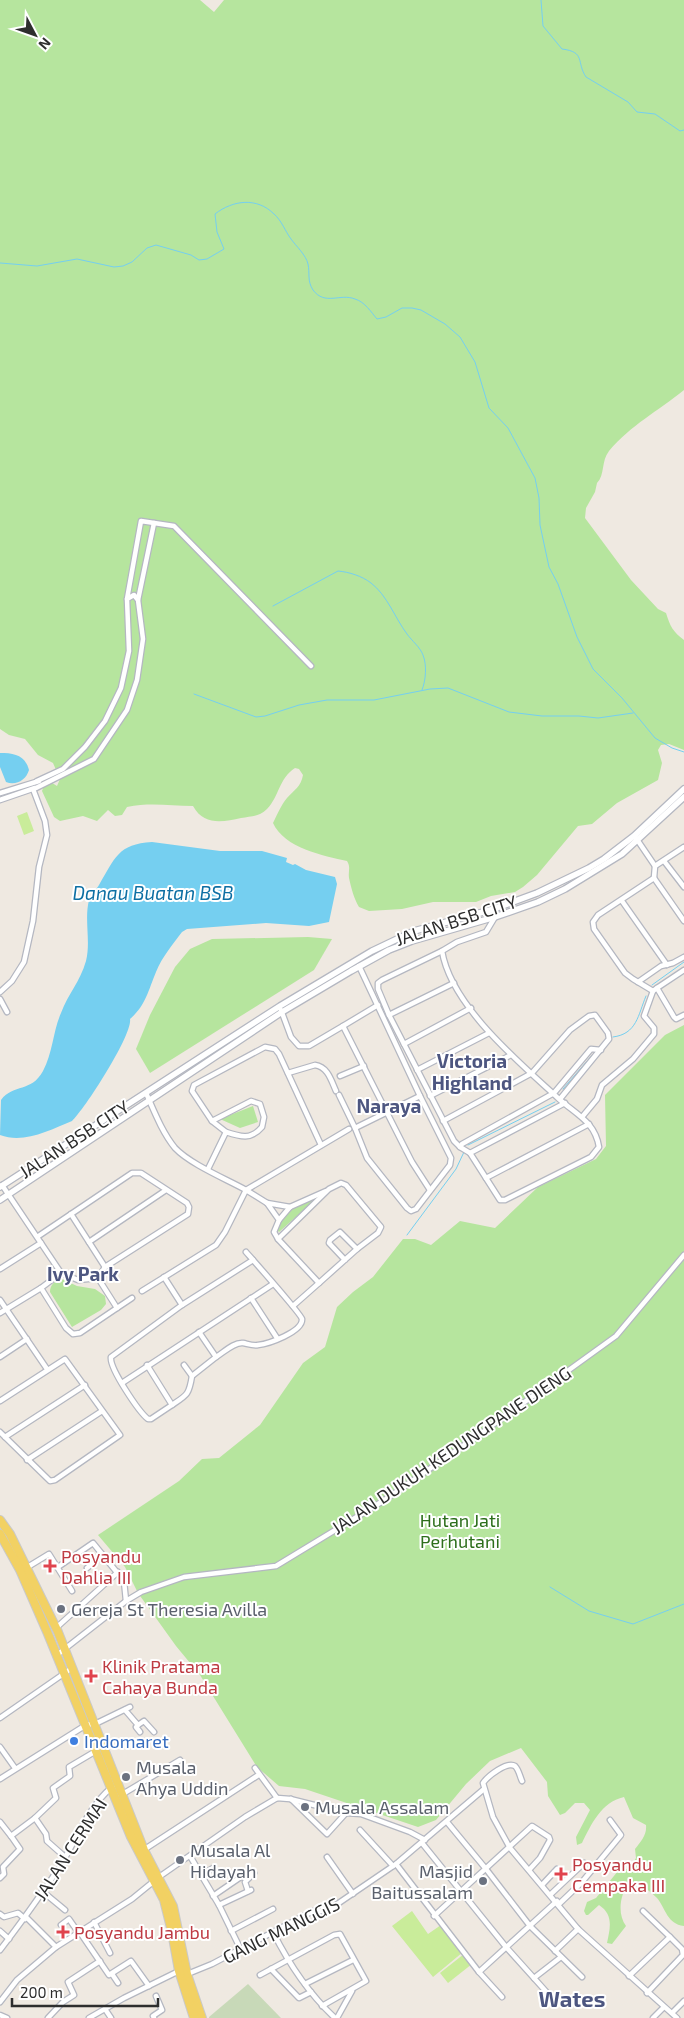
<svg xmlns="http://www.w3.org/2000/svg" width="684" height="2018" viewBox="0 0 684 2018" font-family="'Exo 2',sans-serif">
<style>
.green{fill:#b6e59e}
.cemetery{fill:#c8d9b8}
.pitch{fill:#c9ec9a}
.water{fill:#75cff0}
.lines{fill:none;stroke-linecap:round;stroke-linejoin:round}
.stream{stroke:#75cff0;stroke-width:1}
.minor-casing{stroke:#b4b7c1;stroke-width:7}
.tertiary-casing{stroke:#b4b7c1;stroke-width:8}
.primary-casing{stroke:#c9c9c9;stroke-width:10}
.minor{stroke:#fff;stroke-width:4.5}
.tertiary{stroke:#fff;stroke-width:5.5}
.primary{stroke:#f2d163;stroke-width:8}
.health-dot{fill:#e0444e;stroke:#fff;stroke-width:2}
.worship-dot{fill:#6b7280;stroke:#fff;stroke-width:2}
.shop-dot{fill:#3f7fe0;stroke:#fff;stroke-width:2}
.labels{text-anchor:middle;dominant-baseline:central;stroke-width:4;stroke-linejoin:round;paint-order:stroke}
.street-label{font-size:18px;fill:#2e2e2e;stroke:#fff}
.park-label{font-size:18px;fill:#2c6e1b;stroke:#fff}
.health-label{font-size:18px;fill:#be3a42;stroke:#fff;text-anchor:start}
.worship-label{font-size:18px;fill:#5b616d;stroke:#fff;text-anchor:start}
.shop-label{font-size:18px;fill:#366cbe;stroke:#fff;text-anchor:start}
.water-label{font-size:19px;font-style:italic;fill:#0d6fa3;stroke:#fff}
.neighbourhood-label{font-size:19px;font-weight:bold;fill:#4d5680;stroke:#fff}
.district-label{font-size:22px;font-weight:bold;fill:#4d5680;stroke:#fff}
</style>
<rect width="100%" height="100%" fill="#efe9e1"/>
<!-- green -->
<g class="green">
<path d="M0,0H200L214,12L224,0H684V390C657,412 632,424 609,451C601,461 605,475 597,483L595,492L586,508L585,518L631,580L658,609L666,613C670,626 673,632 684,640V750L669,744L661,745L658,750L662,763L658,780L617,803L592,824L578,826L537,875L523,887L515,892L491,896L476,902H433L402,909L369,911L359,907C354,899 351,887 349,878C348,871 351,867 347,861C324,856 284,848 273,823C277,815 281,805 287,798C294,790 301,787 303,775L299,769L295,768C279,778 279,797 267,809C259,817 251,816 241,818C223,822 204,826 193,806C170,806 151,802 127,807L122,815L115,816L108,810L97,821L83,816L60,821L54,817L42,791L45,783L49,781L57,786L60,779L53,763L38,755L25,739L9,735L0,729Z"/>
<path d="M308,937L332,939L314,970L150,1073L136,1049L150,1015L175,967L190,949L212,939Z"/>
<path d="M684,1025V1926C667,1924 666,1909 657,1898C651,1892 644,1887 638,1882L629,1883C620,1894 617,1914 626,1926L612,1944L607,1943C610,1928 614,1915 599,1905L588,1915H586L584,1911L587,1902L596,1898L618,1871L630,1868L636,1858L635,1849C641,1841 647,1835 646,1825L633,1818L624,1797C601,1802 591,1825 582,1843L577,1845L576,1837L590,1810L584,1803H575L565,1813L560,1815L548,1796L547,1782L521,1748L490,1761L466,1784L436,1820L418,1827L305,1789L279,1786L257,1767L200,1675L176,1646L138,1593L125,1567L98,1535L179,1481L202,1459L219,1458L260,1425L303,1363L325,1347L337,1307L353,1292L373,1277L403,1239H415L431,1245L460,1221L495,1228L538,1187L596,1159L606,1146L605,1095L665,1035Z"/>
<path d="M253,1106L258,1122L240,1128L220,1119Z"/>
<path d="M311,1198L316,1199L279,1232L275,1228C284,1213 296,1206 311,1198Z"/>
<path d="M62,1279L77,1286L95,1289L105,1296L106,1304L101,1310L72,1327L50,1292C50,1285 55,1280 62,1279Z"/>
</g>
<!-- cemetery -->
<path class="cemetery" d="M248,1984L281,2018H209V2017Z"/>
<!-- pitch -->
<g class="pitch">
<path d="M27,812L34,831L24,835L17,816Z"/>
<path d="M412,1911L428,1934L441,1925L463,1952L433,1977L392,1926Z"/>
<path d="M464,1954L472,1964L448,1983L440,1973Z"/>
</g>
<!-- water -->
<g class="water">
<path d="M0,753C14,753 25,755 29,770C26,780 16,786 6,782L0,767Z"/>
<path d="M152,842L220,851H262L287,858L286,862L293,865L295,864L306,870L335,877L337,884L329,922L309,926L266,923L187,929L182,932C173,944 162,957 156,972C148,991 146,1005 130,1019C133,1034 85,1109 72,1121C50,1130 24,1144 0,1135L1,1100C14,1083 31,1093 43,1071C53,1052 53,1031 61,1013C68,994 80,982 86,961C91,941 84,920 89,900C90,895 97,889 99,885C115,858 118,844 152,842Z"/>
</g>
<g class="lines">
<!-- stream -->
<g class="stream">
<path d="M541,0L543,26L562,49C586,52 576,62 586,77L628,102L637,112L655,114L680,131L684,130"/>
<path d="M0,263L37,266L77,259L114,267L123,266L132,262L147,248L156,245L191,255L199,260L207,259L224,249L217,232L215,214C233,200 257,197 274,214C282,221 285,231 291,239C296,246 306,255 308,264C310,273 307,281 313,290C325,306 340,293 355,299C365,302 371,312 377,319L386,317L402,308H412L421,310L445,324L460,337L475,362L489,408L508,428L535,478L539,498L540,525L549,567L558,584L577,637L593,669L622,698L655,738L672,748L684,752"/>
<path d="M273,606L338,571C349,572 362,576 371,583C387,595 395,618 407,634C412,641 420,647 423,655C427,665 426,680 422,690"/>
<path d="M194,694L256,717L265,716L299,705L327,700H374L430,689L448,688L509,712L542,716H579L598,718L633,713"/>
<path d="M652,985L684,962"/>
<path d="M613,1037C637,1034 638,1015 646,996"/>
<path d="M563,1089L594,1053"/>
<path d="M468,1145L555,1102"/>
<path d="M407,1235L456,1169L464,1152"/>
<path d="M550,1587L589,1611L633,1624L684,1604"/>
</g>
<defs>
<g id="minor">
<path d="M127,599L141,521L174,526L311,666"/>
<path d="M138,600L154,523"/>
<path d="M36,788L94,759L127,710L137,680L143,639L138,600L134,595L127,599L129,651L121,688L105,721L85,747L63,769L37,781"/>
<path d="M0,793L39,781"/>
<path d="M0,800L35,788"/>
<path d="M636,838L655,866L654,878L684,921"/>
<path d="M664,861L684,887"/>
<path d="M655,866L684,847"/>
<path d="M654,878L598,915L593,922L594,929L625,973L633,979L653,991L657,988L674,1017L676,1019L684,1015"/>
<path d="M622,901L667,965"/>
<path d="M494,909L495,917L486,932L457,942L442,951C451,1006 520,1063 559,1099C577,1115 595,1122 599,1147L591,1157L505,1200H500L470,1153L460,1147L462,1144L554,1093L591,1049L601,1050"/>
<path d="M638,982L661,966L673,963L684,957"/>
<path d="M454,983L389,1015L454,1141L460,1147"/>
<path d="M657,988L684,970"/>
<path d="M0,992L12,981L24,962L33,921L39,867L47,835L45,821L33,789"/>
<path d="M0,999L7,1012"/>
<path d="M378,1005L343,1026L412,1162L430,1190"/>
<path d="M281,1010L291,1037L299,1046H309L343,1026"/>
<path d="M389,1015L378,989V983L382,980L442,951"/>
<path d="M404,1044L471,1008"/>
<path d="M417,1070L489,1033"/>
<path d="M288,1073L315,1065C328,1067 331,1080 336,1091"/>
<path d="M340,1076L364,1066"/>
<path d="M146,1093C154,1111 162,1132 175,1148C190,1164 226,1179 246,1190L349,1129"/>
<path d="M339,1095L355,1128L367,1158L407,1208L411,1211L416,1209L450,1165L451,1158L420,1096L359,966"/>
<path d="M430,1096L511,1055"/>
<path d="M582,1117L597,1099L602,1085L633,1059L654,1034V1028L644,1016L653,991"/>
<path d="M212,1121L226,1132"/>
<path d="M443,1121L532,1073L570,1030L589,1016L595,1015L608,1033L609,1039L560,1099"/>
<path d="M355,1128L420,1096"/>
<path d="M470,1153L565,1103"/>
<path d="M208,1169L226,1132C241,1137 251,1140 262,1127L264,1117L260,1104L251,1101L212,1121L192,1091L194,1085L265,1047L275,1049L279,1054L321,1145"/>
<path d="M486,1178L589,1124"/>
<path d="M2,1185L61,1273L41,1288L66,1328L73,1334L80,1333L117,1308L98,1278L105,1267L188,1214L189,1207L187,1203L141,1173H132L37,1237"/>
<path d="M290,1207L267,1203L279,1220L274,1232L278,1239L319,1283L357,1249L340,1232L330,1240L329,1243L345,1260"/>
<path d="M71,1214L105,1267"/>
<path d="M279,1220L290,1207L326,1191"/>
<path d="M278,1239L329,1189L341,1183L346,1185L381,1227L378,1233L357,1249"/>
<path d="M89,1242L166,1190"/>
<path d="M0,1269L41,1243"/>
<path d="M61,1273L78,1280L98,1278"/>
<path d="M164,1277L182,1305"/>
<path d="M142,1291L216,1245L225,1232L246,1190L267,1203"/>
<path d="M251,1298L277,1338"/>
<path d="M0,1300L47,1369"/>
<path d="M293,1306L319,1283"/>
<path d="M117,1308L132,1298"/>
<path d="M0,1313L41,1288"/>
<path d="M0,1357L27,1339"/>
<path d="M216,1357C224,1352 234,1342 243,1343C248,1344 253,1346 258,1345C268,1344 303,1332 302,1319C301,1314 253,1260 246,1252"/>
<path d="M147,1365L172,1405L151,1419H148C139,1412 109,1368 111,1357L182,1305L253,1260"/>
<path d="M184,1365L192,1376"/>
<path d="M122,1383L273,1284"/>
<path d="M0,1401L65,1359L120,1435L55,1480L50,1481L0,1432"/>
<path d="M172,1405C187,1395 189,1395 192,1376L216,1357L199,1332"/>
<path d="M5,1437L85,1385"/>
<path d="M27,1460L102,1411"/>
<path d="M58,1567L93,1543L124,1581L126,1601"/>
<path d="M26,1568L49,1554L72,1591"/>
<path d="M87,1568L103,1555"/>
<path d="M56,1628L118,1572"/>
<path d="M57,1655L126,1601L141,1592L184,1577L276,1566L383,1501L483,1432L616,1336L684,1255"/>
<path d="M125,1710L138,1725L136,1727L140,1732"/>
<path d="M0,1718L72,1668"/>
<path d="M138,1725L144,1721L154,1732"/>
<path d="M0,1747L15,1768"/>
<path d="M255,1768L277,1798"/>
<path d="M0,1779L86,1725L97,1723L130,1707"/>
<path d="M522,1781C520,1777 519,1770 515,1766C507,1761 488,1776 483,1783L493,1817L510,1848L578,1929L677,2018"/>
<path d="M121,1795L180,1760"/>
<path d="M291,1799L327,1834L346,1813"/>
<path d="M35,1818L56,1798L53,1788L70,1776L69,1767L96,1751"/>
<path d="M0,1822L11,1836L35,1818L46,1834L47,1841L65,1857"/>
<path d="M447,1822L486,1869L530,1926L582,1977"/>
<path d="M360,1830L393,1866"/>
<path d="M422,1843L506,1947L551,1997"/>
<path d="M142,1851L257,1776"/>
<path d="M190,1856L219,1905L240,1948"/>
<path d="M327,1857L353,1894"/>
<path d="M396,1864L479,1972L502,1997"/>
<path d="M201,1875L213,1868"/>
<path d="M0,1878L4,1874L3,1867L20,1849L11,1836"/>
<path d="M542,1885L557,1869"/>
<path d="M42,1891L65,1910"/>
<path d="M248,1891L245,1882L254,1873"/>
<path d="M551,1894L584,1863"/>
<path d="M213,1896L248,1872"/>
<path d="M559,1904L582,1882L621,1835L610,1820"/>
<path d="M219,1905L251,1890"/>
<path d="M643,1911L670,1937"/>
<path d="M0,1914L4,1917L18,1913L25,1919"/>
<path d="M434,1916L532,1826L549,1837L550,1840L540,1858L529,1870"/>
<path d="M26,1917L56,1947"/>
<path d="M94,1922L110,1953"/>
<path d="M61,1925L69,1919L78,1932"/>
<path d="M0,1931L9,1939"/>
<path d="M79,1931L109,1975L131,1961L149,1986"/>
<path d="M231,1931L273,1909"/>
<path d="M273,1932C289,1964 308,1993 335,2018"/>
<path d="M0,1950C21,1923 40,1896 59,1868C76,1841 87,1808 112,1787"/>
<path d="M555,1951L578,1929"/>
<path d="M271,1969L299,1998L311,1992"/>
<path d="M479,1972L557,1901"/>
<path d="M112,1974L118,1983"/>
<path d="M185,1975L212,1964L313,1911H327L396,1864L484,1789"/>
<path d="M260,1975L334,1935L340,1934L366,1981L322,2006"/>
<path d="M629,1976L670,1937L682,1949L683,1955L647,1993"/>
<path d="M534,1978L561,1957"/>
<path d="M305,1984L353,1960"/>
<path d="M0,2002L17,1980L56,1947L132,1899L159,1877L245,1817L277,1798L290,1799L346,1813L361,1814L410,1832L425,1840"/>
<path d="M105,2009L111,2018"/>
<path d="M672,2013L684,2001"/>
<path d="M0,2015L7,2018"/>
<path d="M48,2018L63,2002L74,1995L68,1982L100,1961"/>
<path d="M89,2018L124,1998L179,1971"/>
<path d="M154,2018L153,2016L162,2010L156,1996"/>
<path d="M337,2018L352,1991"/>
<path d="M653,2018L664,2007"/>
</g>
<g id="tertiary">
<path d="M0,1187L280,1006L372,951L414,931L494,909L537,893L589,868L604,859L634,836L684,789"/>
<path d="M0,1200L282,1012L351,971L389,950L412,941L495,917L538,902L565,889L622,854L684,797"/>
</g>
<g id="primary">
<path d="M0,1520L10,1534L58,1632L144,1850L173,1906L187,1974L202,2018"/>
<path d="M0,1534L20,1570L48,1634L131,1837L164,1900L172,1932L179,1971L194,2018"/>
</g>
</defs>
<!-- minor casing -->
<use href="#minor" class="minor-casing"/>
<!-- tertiary casing -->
<use href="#tertiary" class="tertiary-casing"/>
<!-- primary casing -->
<use href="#primary" class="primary-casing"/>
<!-- minor -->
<use href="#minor" class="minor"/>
<!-- tertiary -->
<use href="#tertiary" class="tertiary"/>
<!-- primary -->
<use href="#primary" class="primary"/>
</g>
<!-- markers -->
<g class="health-dot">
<path d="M47.5 1558.5h5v5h5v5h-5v5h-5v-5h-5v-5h5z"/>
<path d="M88.5 1668.5h5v5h5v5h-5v5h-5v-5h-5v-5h5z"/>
<path d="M558.5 1866.5h5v5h5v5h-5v5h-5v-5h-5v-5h5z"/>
<path d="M60.5 1924.5h5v5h5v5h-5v5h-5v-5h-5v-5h5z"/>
</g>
<g class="worship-dot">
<circle cx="61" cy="1609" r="5"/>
<circle cx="126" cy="1777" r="5"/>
<circle cx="305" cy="1807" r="5"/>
<circle cx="180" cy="1860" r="5"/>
<circle cx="483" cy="1881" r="5"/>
</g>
<circle class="shop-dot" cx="74" cy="1741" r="5"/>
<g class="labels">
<!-- street labels -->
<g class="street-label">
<text transform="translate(456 920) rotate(-18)">JALAN BSB CITY</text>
<text transform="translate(74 1139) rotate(-33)">JALAN BSB CITY</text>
<text transform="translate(451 1450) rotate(-34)">JALAN DUKUH KEDUNGPANE DIENG</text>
<text transform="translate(70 1849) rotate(-57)">JALAN CERMAI</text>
<text transform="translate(281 1930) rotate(-26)">GANG MANGGIS</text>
</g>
<!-- park labels -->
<g class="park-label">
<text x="460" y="1520">Hutan Jati<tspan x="460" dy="21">Perhutani</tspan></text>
</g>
<!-- health labels -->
<g class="health-label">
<text x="61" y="1556">Posyandu<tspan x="61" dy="21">Dahlia III</tspan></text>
<text x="102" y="1666">Klinik Pratama<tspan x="102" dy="21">Cahaya Bunda</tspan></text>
<text x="572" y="1864">Posyandu<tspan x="572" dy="21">Cempaka III</tspan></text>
<text x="74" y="1932">Posyandu Jambu</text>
</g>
<!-- worship labels -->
<g class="worship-label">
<text x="71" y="1609">Gereja St Theresia Avilla</text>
<text x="136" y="1767">Musala<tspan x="136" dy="21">Ahya Uddin</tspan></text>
<text x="315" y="1807">Musala Assalam</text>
<text x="190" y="1850">Musala Al<tspan x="190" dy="21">Hidayah</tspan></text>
<text x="473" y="1871" text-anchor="end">Masjid<tspan x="473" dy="21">Baitussalam</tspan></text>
</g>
<!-- shop labels -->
<g class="shop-label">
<text x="84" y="1741">Indomaret</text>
</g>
<!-- water labels -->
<g class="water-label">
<text x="153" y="892">Danau Buatan BSB</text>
</g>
<!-- neighbourhood labels -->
<g class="neighbourhood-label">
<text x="472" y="1060">Victoria<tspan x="472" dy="22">Highland</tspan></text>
<text x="389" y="1105">Naraya</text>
<text x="83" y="1273">Ivy Park</text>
</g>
<!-- district labels -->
<g class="district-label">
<text x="572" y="1998">Wates</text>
</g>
</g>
<!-- north arrow -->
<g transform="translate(35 35) rotate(131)" stroke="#ffffff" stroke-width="4" paint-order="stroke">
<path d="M0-4L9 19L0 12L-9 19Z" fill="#2e2e2e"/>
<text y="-8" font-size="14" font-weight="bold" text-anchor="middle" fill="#2e2e2e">N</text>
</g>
<!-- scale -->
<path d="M12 1998v8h146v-8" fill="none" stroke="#2e2e2e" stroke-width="2.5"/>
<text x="20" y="1998" font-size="15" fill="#2e2e2e" stroke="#ffffff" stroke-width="4" paint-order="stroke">200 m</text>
</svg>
